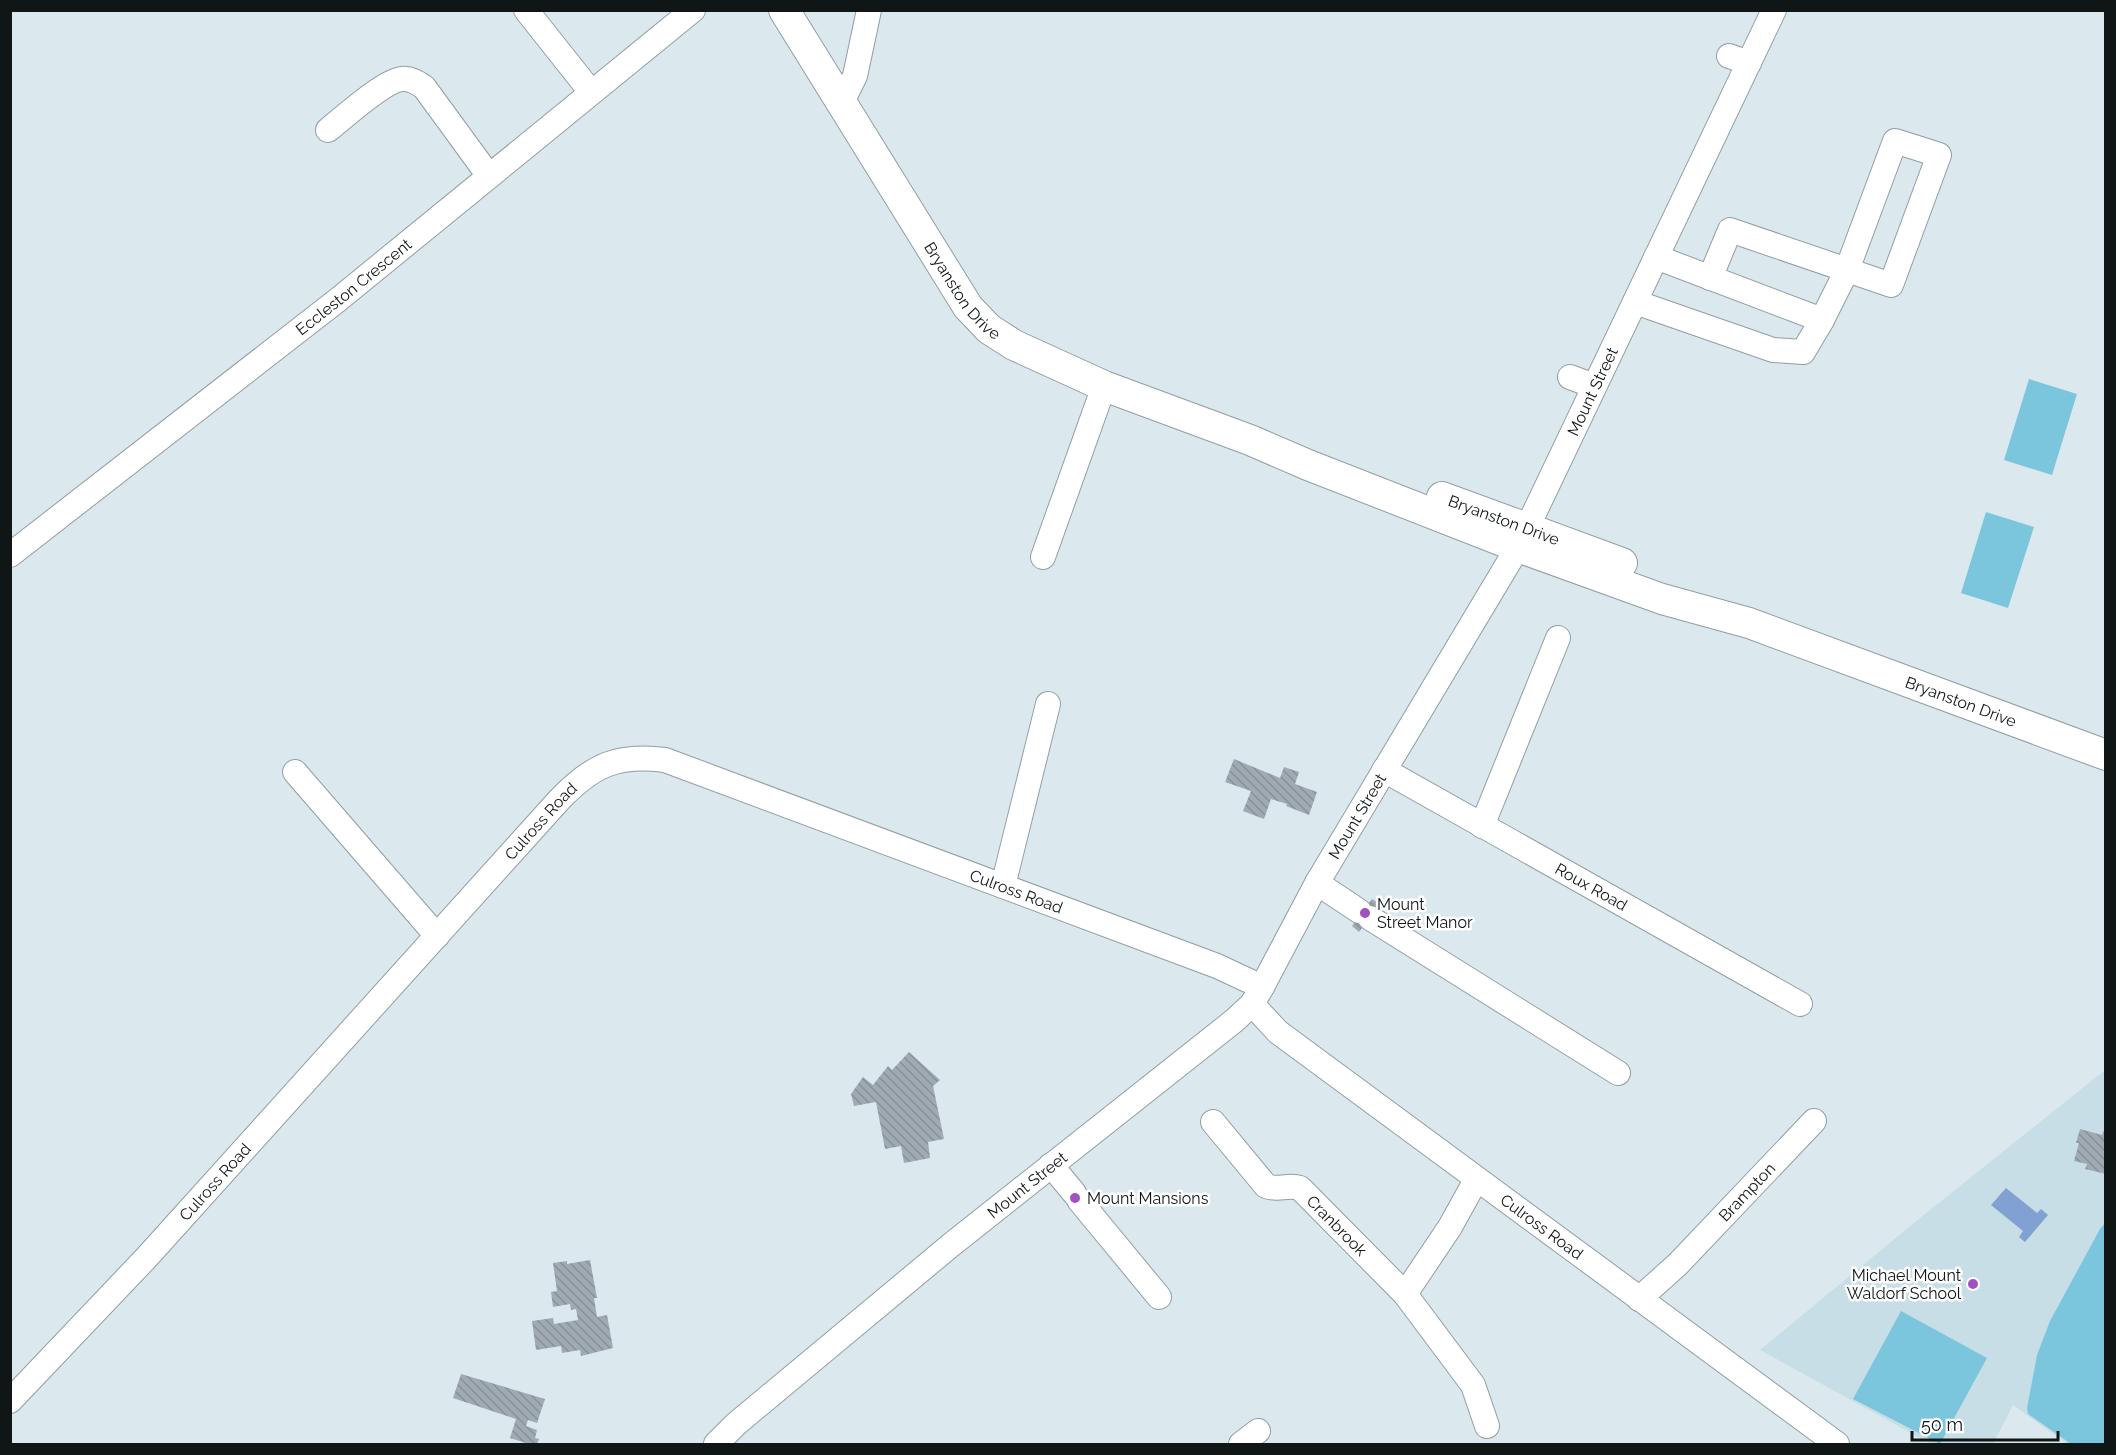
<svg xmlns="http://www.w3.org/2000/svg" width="2116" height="1455" viewBox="0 0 2116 1455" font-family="Raleway,sans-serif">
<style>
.built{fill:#c7dee6}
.pitch{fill:#7cc6dd}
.water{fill:#81a1d2}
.building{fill:url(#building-back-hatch)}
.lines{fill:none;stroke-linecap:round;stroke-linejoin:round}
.minor-casing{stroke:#919ea3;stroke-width:26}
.major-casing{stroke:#919ea3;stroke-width:32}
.minor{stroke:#fff;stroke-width:24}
.major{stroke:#fff;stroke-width:30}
.poi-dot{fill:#a351c0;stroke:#fff;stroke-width:2}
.labels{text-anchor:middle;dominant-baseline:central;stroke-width:5;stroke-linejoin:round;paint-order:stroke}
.street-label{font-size:16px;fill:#101516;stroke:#fff}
.poi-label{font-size:16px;fill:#101516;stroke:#fff;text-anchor:start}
</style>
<defs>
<pattern id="building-back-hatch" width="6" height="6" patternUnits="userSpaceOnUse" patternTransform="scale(1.5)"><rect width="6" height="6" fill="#a0aab2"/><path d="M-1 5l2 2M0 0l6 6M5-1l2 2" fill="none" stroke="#899198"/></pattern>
</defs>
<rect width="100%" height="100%" fill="#dbe9ee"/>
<!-- built -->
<path class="built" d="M2105,1070V1444H2067L2013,1405L1993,1444H1931L1760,1350L1920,1218Z"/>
<!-- pitch -->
<g class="pitch">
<path d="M2029,379L2077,394L2052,475L2004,460Z"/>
<path d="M1986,512L2034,527L2008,608L1961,593Z"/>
<path d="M2105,1223V1444H2071L2028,1414L2027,1408L2037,1355L2050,1321L2100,1229Z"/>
<path d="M1901,1311L1987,1358L1940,1444L1853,1399Z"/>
</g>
<!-- water -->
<path class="water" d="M2006,1188L2037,1213L2041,1209L2048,1215L2025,1242L2019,1237L2023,1231L1991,1205Z"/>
<!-- building -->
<g class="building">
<path d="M1234,759L1280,778L1284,767L1299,772L1295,784L1317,792L1309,815L1286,806L1287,804L1271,799L1264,819L1243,811L1251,791L1225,782Z"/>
<path d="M1372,899L1380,904L1359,932L1352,926Z"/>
<path d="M909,1052L940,1080L933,1086L944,1139L928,1142L930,1158L904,1163L901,1146L885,1149L876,1102L854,1106L851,1094L863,1077L873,1085L888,1066L892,1070Z"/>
<path d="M2106,1126V1174L2085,1169L2087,1164L2074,1161L2079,1143H2076L2080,1129L2102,1135Z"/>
<path d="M590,1260L597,1298H594L597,1317L607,1315L613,1348L581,1356L580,1350L562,1353L561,1346L536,1350L532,1321L553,1318L554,1324L578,1320L576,1309L571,1310L570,1304L553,1307L551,1292L557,1291L553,1263L567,1261V1264Z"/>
<path d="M461,1374L545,1399L537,1423L528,1420L526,1426L537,1430L535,1438L539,1439L537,1444H529L510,1438L516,1419L453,1398Z"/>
</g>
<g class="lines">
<defs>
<g id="minor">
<path d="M526,10L591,92"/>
<path d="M1729,56L1749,63"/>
<path d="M841,104L855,76L869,10"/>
<path d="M328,130C343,118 385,80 402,79C411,78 418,83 424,87L489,176"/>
<path d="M1710,278L1730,230L1891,285L1939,155L1895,141L1847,270L1822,320"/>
<path d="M1635,302L1773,350L1803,352L1822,320L1656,257"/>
<path d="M1570,377L1594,386"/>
<path id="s1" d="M10,555L339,299L693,10"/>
<path d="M1043,557L1104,386"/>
<path id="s2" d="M1384,770L1800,1004"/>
<path d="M295,772L437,936"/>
<path d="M1482,826L1558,638"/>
<path d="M1317,883L1359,911"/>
<path d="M1003,886L1048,704"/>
<path d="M1370,918L1618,1073"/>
<path id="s3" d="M1252,1004L1278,1032L1837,1444"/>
<path id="s4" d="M1213,1122L1266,1186C1277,1191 1288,1184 1300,1188L1405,1294L1450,1227L1476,1180"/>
<path d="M1051,1165L1074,1193"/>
<path d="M1079,1200L1159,1297"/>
<path d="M1405,1294L1473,1385L1487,1426"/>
<path id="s5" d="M1639,1299L1678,1264L1814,1121"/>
<path id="s6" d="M10,1401L147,1257L560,799C593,765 617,754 665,760L1217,966L1262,987"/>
<path id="s7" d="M716,1444L736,1424L951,1245L1235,1020L1252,1004L1262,987L1317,883L1518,547L1774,10"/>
<path d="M1241,1444L1258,1431"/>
</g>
<g id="major">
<path id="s8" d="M784,10L968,307L989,329L1014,345L1104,386L1250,440L1308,465L1518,547L1662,599L1749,623L2106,755"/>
<path id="s9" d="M1442,497L1622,563"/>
</g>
</defs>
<!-- minor casing -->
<use href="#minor" class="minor-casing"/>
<!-- major casing -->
<use href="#major" class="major-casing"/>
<!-- minor -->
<use href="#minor" class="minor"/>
<!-- major -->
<use href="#major" class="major"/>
</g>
<!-- markers -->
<g class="poi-dot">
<circle cx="1365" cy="913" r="6"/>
<circle cx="1075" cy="1198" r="6"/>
<circle cx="1973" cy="1284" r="6"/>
</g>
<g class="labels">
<!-- street labels -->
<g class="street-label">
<text stroke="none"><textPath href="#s1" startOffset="436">Eccleston Crescent</textPath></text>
<text stroke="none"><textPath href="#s8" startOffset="333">Bryanston Drive</textPath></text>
<text stroke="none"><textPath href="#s7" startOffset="1395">Mount Street</textPath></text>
<text stroke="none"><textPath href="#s9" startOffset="66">Bryanston Drive</textPath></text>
<text stroke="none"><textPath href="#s8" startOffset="1422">Bryanston Drive</textPath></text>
<text stroke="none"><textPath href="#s7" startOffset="909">Mount Street</textPath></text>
<text stroke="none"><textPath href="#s6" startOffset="786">Culross Road</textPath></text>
<text stroke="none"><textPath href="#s2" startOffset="238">Roux Road</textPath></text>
<text stroke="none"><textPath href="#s6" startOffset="1308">Culross Road</textPath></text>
<text stroke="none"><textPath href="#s6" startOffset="300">Culross Road</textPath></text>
<text stroke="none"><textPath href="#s7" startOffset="405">Mount Street</textPath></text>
<text stroke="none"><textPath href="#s5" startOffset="152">Brampton</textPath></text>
<text stroke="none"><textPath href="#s4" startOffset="170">Cranbrook</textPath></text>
<text stroke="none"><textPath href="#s3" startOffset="366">Culross Road</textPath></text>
</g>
<!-- poi labels -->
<g class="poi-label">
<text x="1377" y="904">Mount<tspan x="1377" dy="18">Street Manor</tspan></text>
<text x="1087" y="1198">Mount Mansions</text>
<text x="1961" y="1275" text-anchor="end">Michael Mount<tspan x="1961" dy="18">Waldorf School</tspan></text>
</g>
</g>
<!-- border -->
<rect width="2116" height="1455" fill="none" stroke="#101516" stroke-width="24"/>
<!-- scale -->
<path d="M1912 1431v9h146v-9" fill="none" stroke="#101516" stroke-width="3"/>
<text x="1921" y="1431" font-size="18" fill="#101516" stroke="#ffffff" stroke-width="4.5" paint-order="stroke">50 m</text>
</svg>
